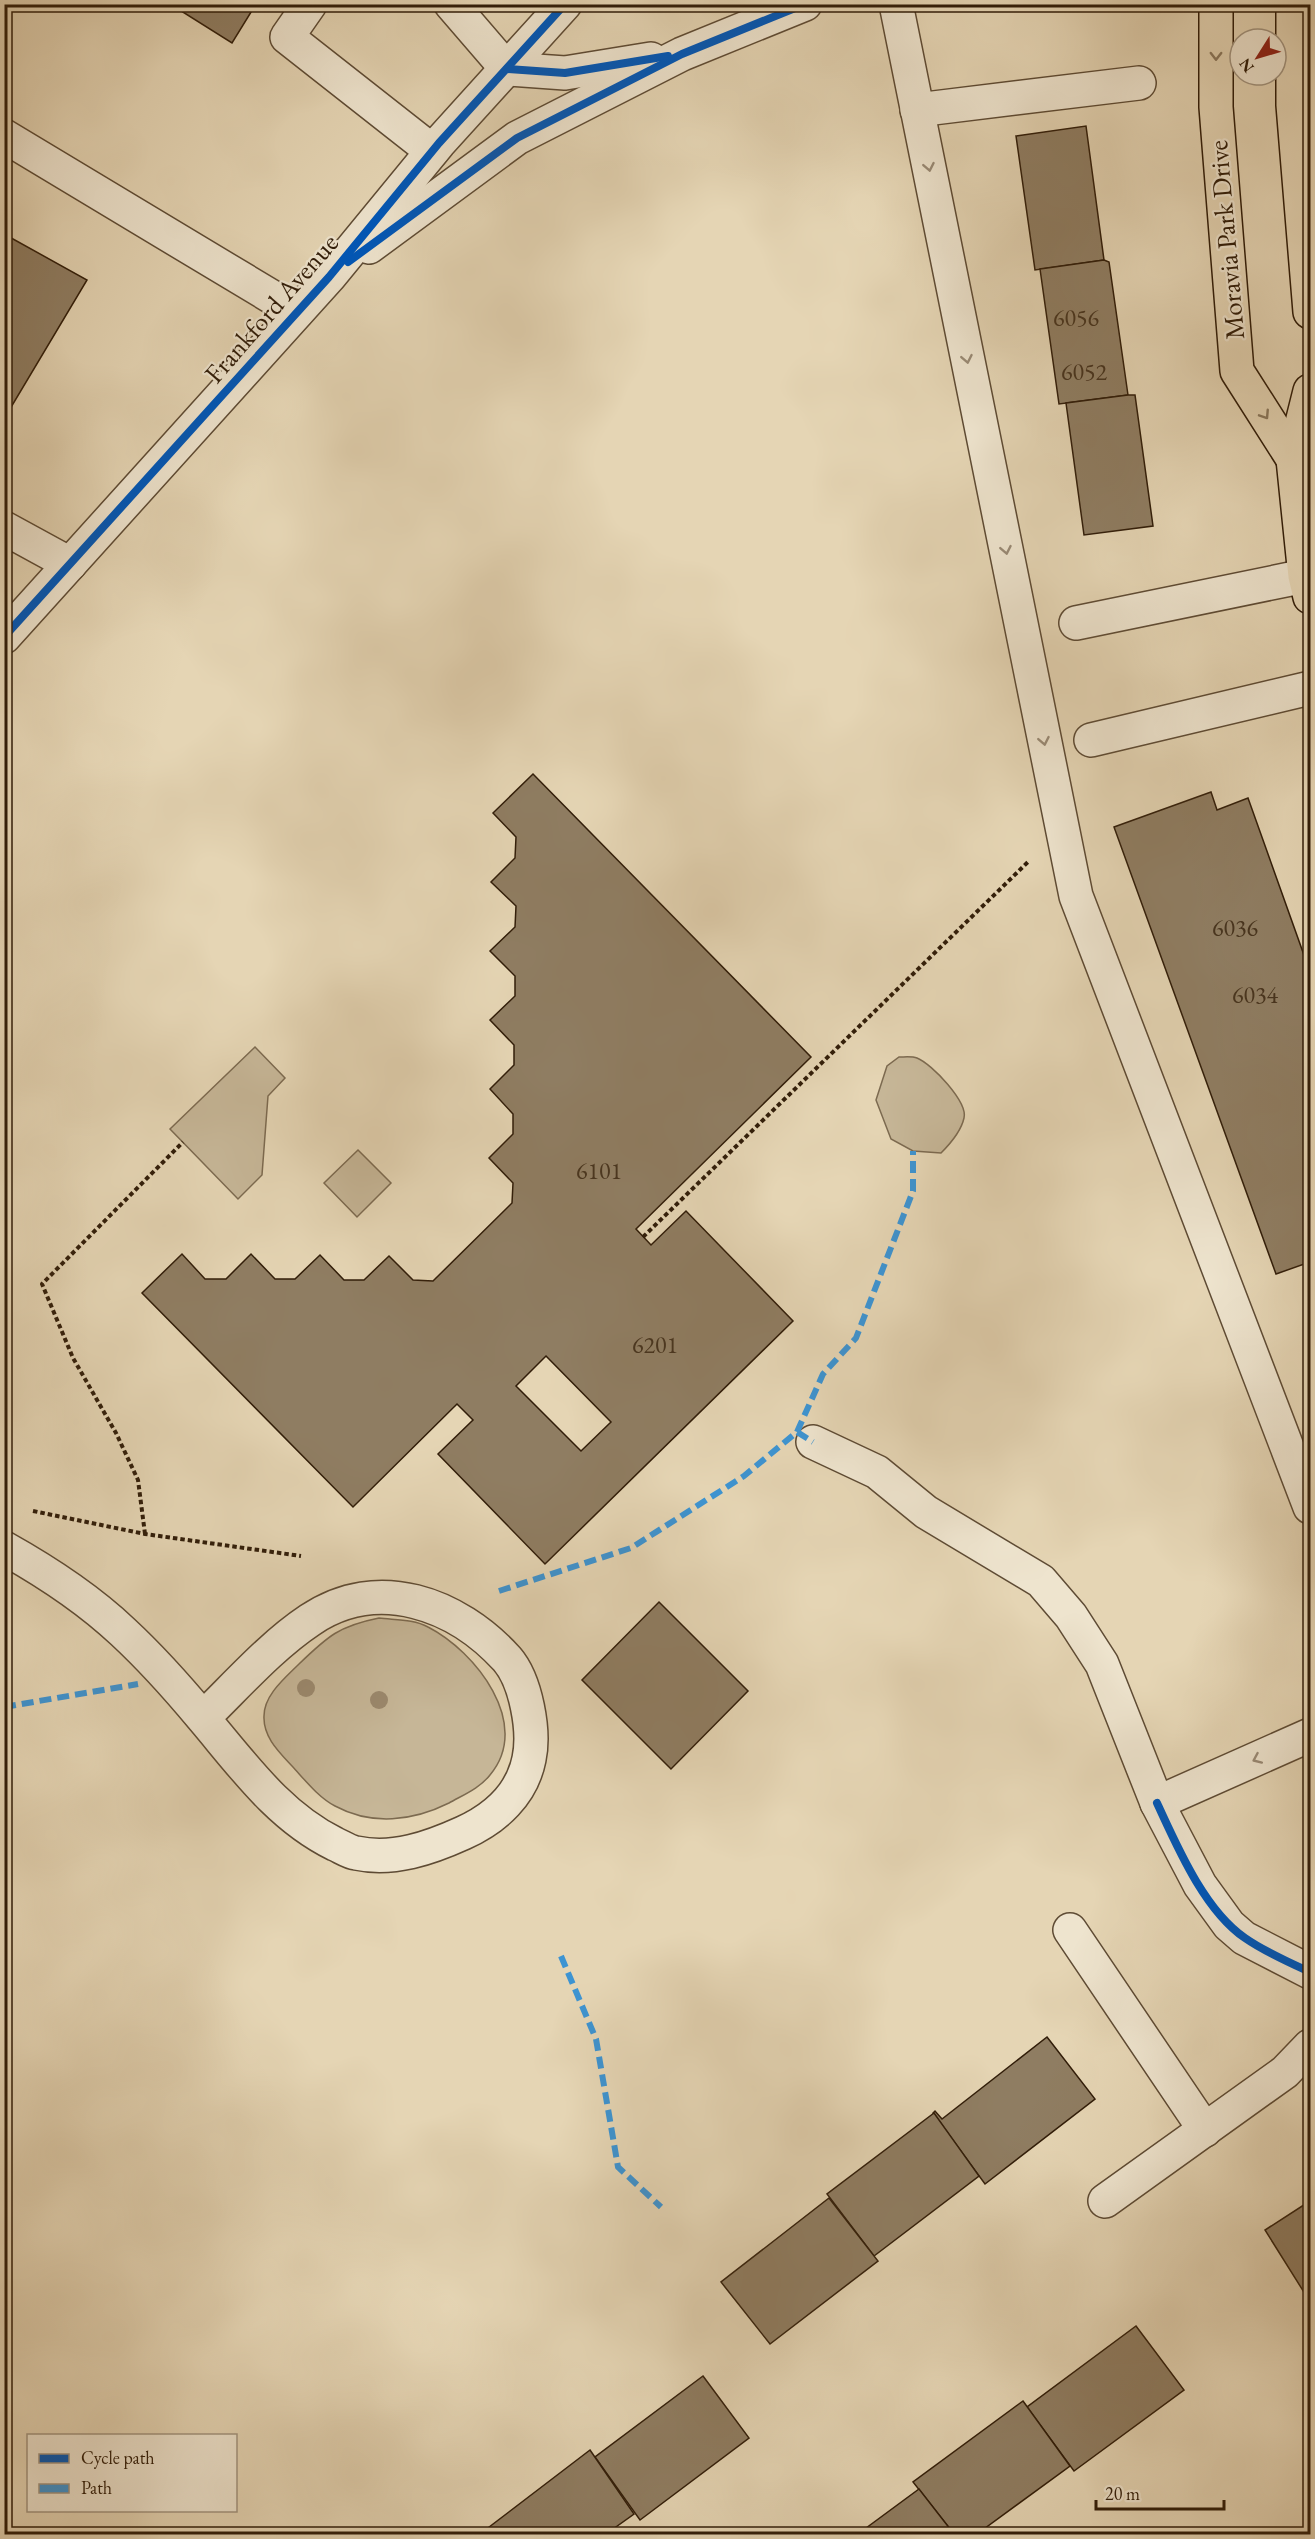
<svg xmlns="http://www.w3.org/2000/svg" width="1315" height="2539" viewBox="0 0 1315 2539" font-family="'EB Garamond',serif">
<style>
.green{fill:#c6b697;stroke:#7c6a50;stroke-width:1.5}
.building{fill:#8f7d62;stroke:#311d09;stroke-width:1.5;fill-rule:evenodd}
.lines{fill:none;stroke-linecap:round;stroke-linejoin:round}
.minor-casing{stroke:#5e4b34;stroke-width:36}
.major-casing{stroke:#311d09;stroke-width:36}
.path{stroke:#311d09;stroke-width:4;stroke-dasharray:4.5 3;stroke-linecap:butt}
.minor{stroke:#eee4ce;stroke-width:33}
.major{stroke:#e5d5b4;stroke-width:33}
.quiet{stroke:#3d94d2;stroke-width:6;stroke-dasharray:12 6;stroke-linecap:butt}
.cycleway-casing{stroke:#eee4ce;stroke-width:11}
.cycleway{stroke:#0057b8;stroke-width:8}
.tree{fill:#9b896e}
.oneway{stroke:#8b795e}
.oneway2{stroke:#998a75}
.labels{text-anchor:middle;dominant-baseline:central;stroke-width:4.5;stroke-linejoin:round;paint-order:stroke}
.number-label{font-size:24px;fill:#48351f}
.street-label{font-size:27px;fill:#311d09;stroke:#eee4ce}
</style>
<rect width="100%" height="100%" fill="#e5d5b4"/>
<filter id="stains"><feTurbulence type="fractalNoise" baseFrequency=".00333" numOctaves="4"/><feColorMatrix values="0 0 0 0 .2 0 0 0 0 .09 0 0 0 0 .02 0 0 0 .5 -.17"/></filter>
<radialGradient id="worn" r=".72"><stop offset=".6" stop-color="#630" stop-opacity="0"/><stop offset="1" stop-color="#630" stop-opacity=".3"/></radialGradient>
<!-- green -->
<g class="green">
<path d="M255,1047L285,1078L268,1096L262,1175L238,1199L170,1129Z"/>
<path d="M899,1057C905,1057 912,1056 917,1058C932,1064 968,1102 964,1118C961,1132 950,1144 941,1153L913,1151L891,1139L876,1100L887,1066Z"/>
<path d="M358,1150L391,1183L357,1217L324,1183Z"/>
<path d="M379,1618C395,1620 414,1619 428,1627C475,1651 533,1724 490,1775C480,1788 463,1795 449,1803C413,1821 372,1826 335,1806C318,1797 305,1780 292,1766C279,1752 263,1737 264,1716C264,1695 285,1678 299,1664C328,1636 339,1626 379,1618Z"/>
</g>
<!-- building -->
<g class="building">
<path d="M170,4H256L232,43Z"/>
<path d="M1086,126L1104,260L1035,270L1016,136Z"/>
<path d="M4,234L87,280L4,419Z"/>
<path d="M1104,260L1109,262L1128,395L1059,404L1040,269Z"/>
<path d="M1128,395H1135L1153,526L1084,535L1066,403Z"/>
<path d="M533,774L811,1057L636,1229L651,1245L686,1211L793,1321L545,1564L438,1454L473,1420L457,1404L353,1507L142,1293L182,1254L205,1279H226L251,1254L275,1279H295L320,1255L344,1280H364L389,1256L413,1280L433,1281L512,1203L513,1183L489,1158L513,1134V1114L490,1089L514,1065V1045L490,1020L515,996V976L490,951L515,927L516,906L491,882L515,858L516,837L493,813ZM546,1356L611,1422L581,1451L516,1386Z"/>
<path d="M1211,792L1217,810L1248,798L1310,972V1262L1276,1274L1114,827Z"/>
<path d="M659,1602L748,1691L671,1769L582,1680Z"/>
<path d="M1047,2037L1095,2099L985,2184L933,2113L935,2111L942,2119Z"/>
<path d="M934,2113L979,2176L874,2256L827,2194Z"/>
<path d="M829,2198L878,2261L770,2344L721,2282Z"/>
<path d="M1310,2201V2294L1307,2297L1265,2230Z"/>
<path d="M1136,2326L1184,2390L1074,2471L1027,2407Z"/>
<path d="M703,2376L749,2438L640,2520L595,2457Z"/>
<path d="M1023,2401L1070,2466L977,2534H954L913,2482Z"/>
<path d="M590,2450L634,2514L606,2534H480Z"/>
<path d="M919,2489L954,2534H858Z"/>
</g>
<g class="lines">
<defs>
<g id="minor">
<path d="M310,4L287,37L432,151"/>
<path d="M451,4L507,69"/>
<path d="M896,4L1076,896L1310,1507"/>
<path d="M507,69L565,73L651,59"/>
<path d="M917,110L1139,83"/>
<path d="M4,136L297,312"/>
<path d="M369,247L517,138L682,54L805,4"/>
<path d="M4,528L70,564"/>
<path d="M1076,623L1305,576"/>
<path d="M4,637L329,277L439,143L565,4"/>
<path d="M1091,740L1310,688"/>
<path d="M813,1442L877,1472L926,1512L1041,1581L1071,1616L1102,1664L1157,1803L1200,1885L1229,1925L1244,1938L1310,1972"/>
<path d="M4,1548C47,1572 87,1598 123,1632C151,1658 177,1687 202,1717C242,1764 278,1816 335,1844C342,1847 349,1852 356,1853C393,1861 430,1848 463,1833C496,1818 522,1794 529,1759C535,1731 526,1681 507,1659C457,1604 378,1574 310,1620C271,1646 237,1685 203,1718"/>
<path d="M1157,1803L1310,1735"/>
<path d="M1070,1930L1205,2130"/>
<path d="M1105,2201L1285,2072L1310,2046"/>
</g>
<g id="major">
<path d="M1216,4V107L1237,371L1293,459"/>
<path d="M1293,4V105L1310,312"/>
<path d="M1310,391L1293,459L1305,576L1310,597"/>
</g>
</defs>
<!-- minor casing -->
<use href="#minor" class="minor-casing"/>
<!-- major casing -->
<use href="#major" class="major-casing"/>
<!-- path -->
<g class="path">
<path d="M643,1237L1029,861"/>
<path d="M33,1511L145,1534L301,1556"/>
<path d="M145,1534L138,1480L116,1433L73,1358L42,1284L183,1142"/>
</g>
<!-- minor -->
<use href="#minor" class="minor"/>
<!-- major -->
<use href="#major" class="major"/>
<!-- quiet -->
<g class="quiet">
<path d="M797,1432L823,1374L856,1338L913,1191V1151"/>
<path d="M499,1591L631,1548L744,1476L797,1432L813,1442"/>
<path d="M4,1707L138,1684"/>
<path d="M561,1956L596,2039L618,2167L661,2207"/>
</g>
<defs>
<g id="cycleway">
<path d="M507,69L565,73L668,56"/>
<path d="M348,262L517,138L682,54L805,4"/>
<path d="M4,637L329,277L439,143L565,4"/>
<path d="M1157,1803C1177,1846 1204,1910 1245,1938C1265,1952 1288,1962 1310,1972"/>
</g>
</defs>
<!-- cycleway casing -->
<use href="#cycleway" class="cycleway-casing"/>
<!-- cycleway -->
<use href="#cycleway" class="cycleway"/>
</g>
<!-- trees -->
<g class="tree">
<circle cx="306" cy="1688" r="9"/>
<circle cx="379" cy="1700" r="9"/>
</g>
<!-- one-way arrows -->
<defs><path id="oneway-chevron" d="M-2-3.5L2.5 0L-2 3.5" fill="none" stroke-width="1.6" stroke-linecap="round" stroke-linejoin="round" transform="scale(1.5)"/></defs>
<g class="oneway">
<use href="#oneway-chevron" transform="translate(1216 56) rotate(90)"/>
<use href="#oneway-chevron" transform="translate(1265 415) rotate(57)"/>
</g>
<g class="oneway2">
<use href="#oneway-chevron" transform="translate(929 167) rotate(79)"/>
<use href="#oneway-chevron" transform="translate(967 359) rotate(79)"/>
<use href="#oneway-chevron" transform="translate(1006 550) rotate(79)"/>
<use href="#oneway-chevron" transform="translate(1044 741) rotate(79)"/>
<use href="#oneway-chevron" transform="translate(1257 1759) rotate(156)"/>
</g>
<g class="labels">
<!-- number labels -->
<g class="number-label">
<text x="1076" y="317">6056</text>
<text x="1084" y="371">6052</text>
<text x="1235" y="927">6036</text>
<text x="1255" y="994">6034</text>
<text x="599" y="1170">6101</text>
<text x="655" y="1344">6201</text>
</g>
<!-- street labels -->
<g class="street-label">
<text transform="translate(1226 240) rotate(-95)">Moravia Park Drive</text>
<text transform="translate(271 308) rotate(-49)">Frankford Avenue</text>
</g>
</g>
<!-- margin -->
<rect width="1315" height="2539" fill="none" stroke="#e5d5b4" stroke-width="24"/>
<rect x="6" y="6" width="1303" height="2527" fill="none" stroke="#311d09" stroke-width="3"/>
<rect x="12" y="12" width="1291" height="2515" fill="none" stroke="#311d09" stroke-width="1.5"/>
<!-- legend -->
<rect x="27" y="2434" width="210" height="78" fill="#eee4ce" stroke="#a2947f" stroke-width="1.5"/>
<rect x="39" y="2454" width="30" height="9" fill="#0057b8" stroke="#a2947f" stroke-width="1.5"/>
<text x="81" y="2464" font-size="18" fill="#311d09">Cycle path</text>
<rect x="39" y="2484" width="30" height="9" fill="#3d94d2" stroke="#a2947f" stroke-width="1.5"/>
<text x="81" y="2494" font-size="18" fill="#311d09">Path</text>
<!-- north arrow -->
<g transform="translate(1258 57) rotate(233)"><circle r="28" fill="#eee4ce" stroke="#a2947f" stroke-width="1.5"/>
<path d="M0-4.5L10 22L0 15L-10 22Z" fill="#8f2418"/>
<text y="-9" font-size="16" font-weight="bold" text-anchor="middle" fill="#311d09">N</text>
</g>
<!-- scale -->
<path d="M1096 2500v9h128v-9" fill="none" stroke="#311d09" stroke-width="3"/>
<text x="1105" y="2500" font-size="18" fill="#311d09" stroke="#eee4ce" stroke-width="4.5" paint-order="stroke">20 m</text>
<rect width="100%" height="100%" filter="url(#stains)"/>
<rect width="100%" height="100%" fill="url(#worn)"/>
</svg>
